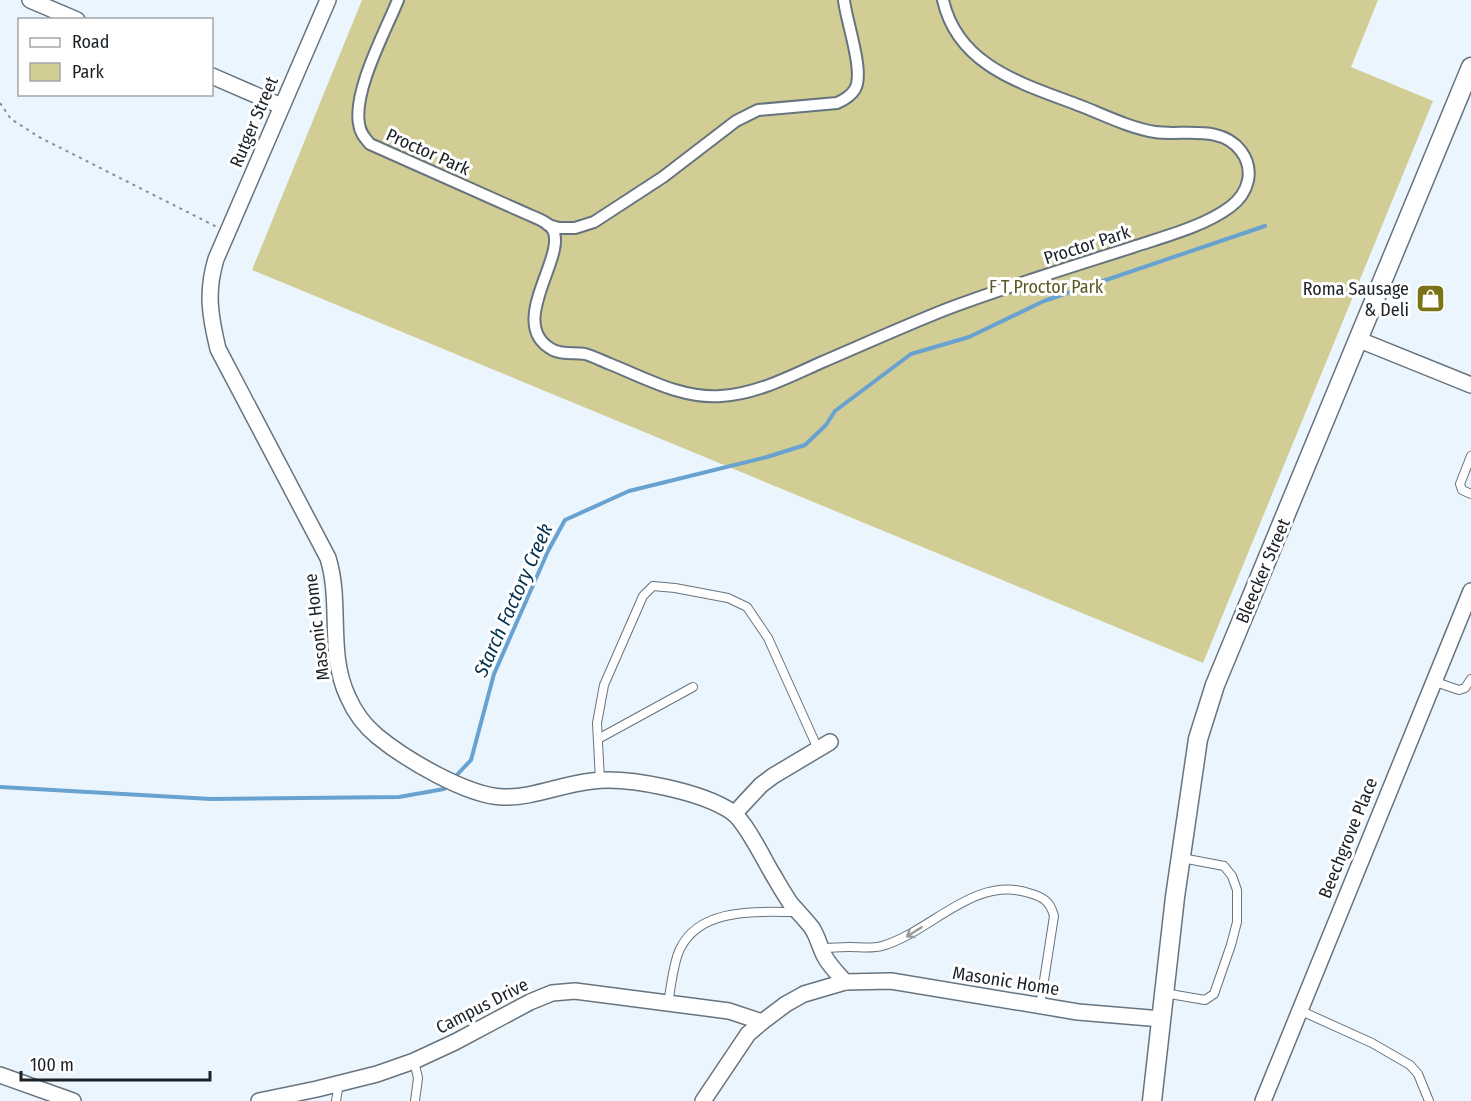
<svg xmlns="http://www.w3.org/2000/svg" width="1471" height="1101" viewBox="0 0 1471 1101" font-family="'Fira Sans Condensed',sans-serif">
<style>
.green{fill:#d1cd95}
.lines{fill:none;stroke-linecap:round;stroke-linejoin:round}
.stream{stroke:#68a2d0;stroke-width:4}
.service-casing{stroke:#66747f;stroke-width:10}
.pedestrian-casing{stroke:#66747f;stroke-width:14}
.minor-casing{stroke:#66747f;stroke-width:18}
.tertiary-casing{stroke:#66747f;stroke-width:21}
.path{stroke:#878f96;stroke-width:2;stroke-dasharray:3 4.5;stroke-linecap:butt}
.service{stroke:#fff;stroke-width:8}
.pedestrian{stroke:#fff;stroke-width:10}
.minor{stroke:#fff;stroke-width:15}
.tertiary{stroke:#fff;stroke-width:18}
.oneway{stroke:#989b9d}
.labels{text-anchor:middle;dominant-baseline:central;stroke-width:6;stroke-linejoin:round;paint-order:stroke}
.street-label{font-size:18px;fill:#1b2126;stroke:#fff}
.park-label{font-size:18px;fill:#5c5823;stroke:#fff}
.poi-label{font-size:18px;fill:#1b2126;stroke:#fff;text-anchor:end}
.water-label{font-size:20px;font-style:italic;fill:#023150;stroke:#fff}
</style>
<rect width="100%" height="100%" fill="#ebf5fd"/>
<!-- green -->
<path class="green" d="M362,0H1378L1351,67L1433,101L1203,663L252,270Z"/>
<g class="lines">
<!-- stream -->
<g class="stream">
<path d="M454,778L471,760L494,674L548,551L565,520L629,491L767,457L805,445L826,425L835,411L911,354L969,337L1044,301L1265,226"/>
<path d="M0,787L211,799L399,797L444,789L449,784"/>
</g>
<defs>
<g id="service">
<path d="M1471,456L1460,484L1462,490L1471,494"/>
<path d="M1433,681L1453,688L1459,690L1465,688L1471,679"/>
<path d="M598,739L693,687"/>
<path d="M600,780L597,723L604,685L643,596L653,586L675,588L728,598L747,607L768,638L818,749"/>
<path d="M822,948C831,948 840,947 849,947C860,947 872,949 882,946C931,932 974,875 1029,893C1043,897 1050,901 1054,916L1040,1006"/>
<path d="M1164,993L1205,1000L1214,994L1231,945L1237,922V890L1232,876L1224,866L1182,858"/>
<path d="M668,1003C671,988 673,963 680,949C700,907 757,912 796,912"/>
<path d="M1299,1010L1372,1043L1410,1065L1418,1074L1429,1101"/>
<path d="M414,1061L418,1078L415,1101"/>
<path d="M336,1101L339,1083"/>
</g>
<g id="pedestrian">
<path d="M398,0C385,32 353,91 359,124C360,133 365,138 370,144L525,213C533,217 548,221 553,230C567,257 505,325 553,350C563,355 575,352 585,354C593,356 602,361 610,364C645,378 682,399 721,396C756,394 789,377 820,363C862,345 904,326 947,309C1008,286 1071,267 1133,247C1163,237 1205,226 1230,207C1249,193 1255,170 1241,151C1221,124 1183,136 1155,132C1130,128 1104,115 1081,106C1024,84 958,67 943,0"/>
<path d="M548,225L559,228H575L594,222L663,177L736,121L758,110L837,103C844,100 851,96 855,89C865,72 846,21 844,0"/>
</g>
<g id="minor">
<path d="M30,0L77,20"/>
<path d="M328,0L216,259C206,292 210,316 218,349L328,558C342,603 327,653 348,697C354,711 365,726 377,736C405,759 467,796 503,797C533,798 562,784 592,781C628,776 703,792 732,812C746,822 763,858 772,873C778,883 784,894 791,904C798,912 806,920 812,928C818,937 820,948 825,957C830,966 838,974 845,982"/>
<path d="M212,76L281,106"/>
<path d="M1357,339L1471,385"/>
<path d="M734,814L761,785L773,776L830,742"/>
<path d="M0,1075L73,1101"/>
<path d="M259,1101L317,1089L377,1074L414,1061L455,1042L530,1002L552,993L575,991L729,1011L762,1022"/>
<path d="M703,1101L748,1034L762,1022L786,1004L804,994L845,982L891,981L1078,1012L1162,1019"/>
<path d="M1263,1101L1471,591"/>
</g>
<path id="tertiary" d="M1152,1101L1175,897L1198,739L1215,685L1471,67"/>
</defs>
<!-- service casing -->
<use href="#service" class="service-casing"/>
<!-- pedestrian casing -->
<use href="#pedestrian" class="pedestrian-casing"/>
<!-- minor casing -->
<use href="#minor" class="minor-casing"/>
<!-- tertiary casing -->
<use href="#tertiary" class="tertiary-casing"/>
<!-- path -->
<path class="path" d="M0,103L11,119L39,137L217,227"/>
<!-- service -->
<use href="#service" class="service"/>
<!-- pedestrian -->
<use href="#pedestrian" class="pedestrian"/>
<!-- minor -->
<use href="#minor" class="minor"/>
<!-- tertiary -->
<use href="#tertiary" class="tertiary"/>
</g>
<!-- one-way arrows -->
<defs><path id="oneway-shaft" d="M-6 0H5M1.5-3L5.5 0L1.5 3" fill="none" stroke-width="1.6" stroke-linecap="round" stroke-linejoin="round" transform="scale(1.5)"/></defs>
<use class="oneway" href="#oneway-shaft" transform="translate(914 932) rotate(148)"/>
<!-- icons -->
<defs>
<symbol id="shop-square" viewBox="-11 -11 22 22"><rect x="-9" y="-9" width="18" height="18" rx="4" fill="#7b7417" stroke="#fff"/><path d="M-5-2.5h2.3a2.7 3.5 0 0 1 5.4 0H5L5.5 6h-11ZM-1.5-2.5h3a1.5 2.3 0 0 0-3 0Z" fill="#fff"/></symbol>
</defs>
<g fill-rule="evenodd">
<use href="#shop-square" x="1414" y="282" width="33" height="33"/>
</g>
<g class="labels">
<!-- street labels -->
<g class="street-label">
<text transform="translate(254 122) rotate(-67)">Rutger Street</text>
<text transform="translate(428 152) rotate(24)">Proctor Park</text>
<text transform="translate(1087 245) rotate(-18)">Proctor Park</text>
<text transform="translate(1263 571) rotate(-67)">Bleecker Street</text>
<text transform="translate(317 627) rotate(-97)">Masonic Home</text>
<text transform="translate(1348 838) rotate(-68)">Beechgrove Place</text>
<text transform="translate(1006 981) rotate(9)">Masonic Home</text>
<text transform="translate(482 1006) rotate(-27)">Campus Drive</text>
</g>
<!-- park labels -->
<g class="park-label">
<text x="1046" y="287">F T Proctor Park</text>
</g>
<!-- poi labels -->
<g class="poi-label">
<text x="1409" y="289">Roma Sausage<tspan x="1409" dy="21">&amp; Deli</tspan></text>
</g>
<!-- water labels -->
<g class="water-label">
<text transform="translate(513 600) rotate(-66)">Starch Factory Creek</text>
</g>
</g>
<!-- legend -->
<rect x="18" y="18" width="195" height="78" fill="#ffffff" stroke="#a4a6a8" stroke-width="1.5"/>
<rect x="30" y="38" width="30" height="9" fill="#ffffff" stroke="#a4a6a8" stroke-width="1.5"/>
<text x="72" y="48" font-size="18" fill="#1b2126">Road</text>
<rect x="30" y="63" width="30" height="18" fill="#d1cd95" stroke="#a4a6a8" stroke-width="1.5"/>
<text x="72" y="78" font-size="18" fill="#1b2126">Park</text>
<!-- scale -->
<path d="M21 1071v9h189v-9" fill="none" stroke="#1b2126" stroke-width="3"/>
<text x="30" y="1071" font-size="18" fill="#1b2126" stroke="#ffffff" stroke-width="4.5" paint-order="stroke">100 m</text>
</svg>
